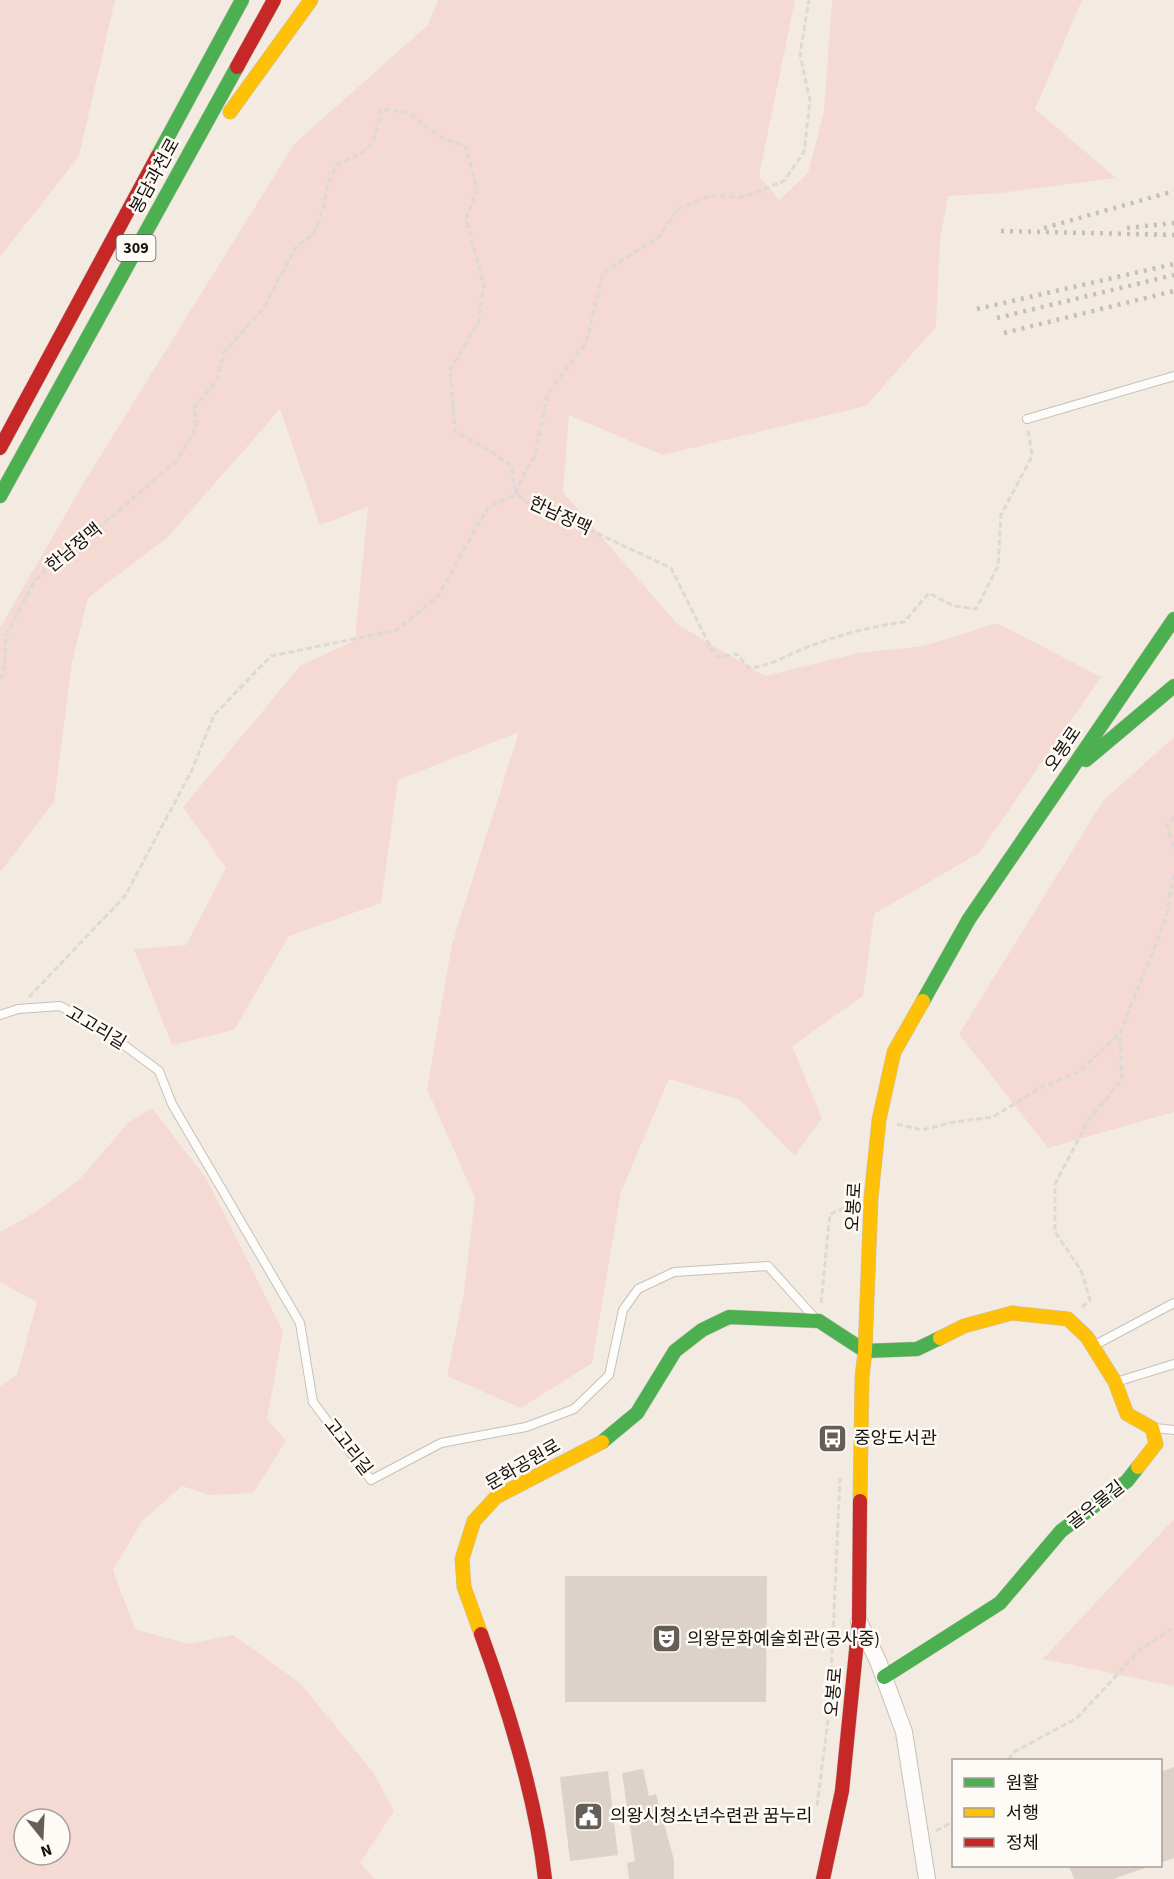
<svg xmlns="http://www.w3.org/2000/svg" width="1174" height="1879" viewBox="0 0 1174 1879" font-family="'Source Sans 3','Noto Sans KR',sans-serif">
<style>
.green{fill:#f4dad3;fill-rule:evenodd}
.building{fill:#ddd2c9}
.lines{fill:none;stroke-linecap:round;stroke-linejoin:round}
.lane-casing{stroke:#c6c0b7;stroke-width:10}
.street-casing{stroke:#c6c0b7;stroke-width:18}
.fast-casing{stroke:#c6c0b7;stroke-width:15}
.slow-casing{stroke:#c6c0b7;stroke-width:15}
.jam-casing{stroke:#c6c0b7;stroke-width:15}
.path{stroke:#dcd9d6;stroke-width:3;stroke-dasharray:6 3;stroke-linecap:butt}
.lane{stroke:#fdfcfa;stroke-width:8}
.street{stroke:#fdfcfa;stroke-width:16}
.fast{stroke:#4caf50;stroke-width:14}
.slow{stroke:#ffc107;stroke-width:14}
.jam{stroke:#c62828;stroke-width:14}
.rail{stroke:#c2bfbc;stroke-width:4.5;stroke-dasharray:3 6;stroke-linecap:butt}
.labels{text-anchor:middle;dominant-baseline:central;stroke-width:5;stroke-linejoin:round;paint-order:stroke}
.shield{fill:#fefbf7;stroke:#5c5852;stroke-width:1.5}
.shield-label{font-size:16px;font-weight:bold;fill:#17120c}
.street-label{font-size:18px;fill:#17120c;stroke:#fefbf7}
.poi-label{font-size:18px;fill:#17120c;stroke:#fefbf7;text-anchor:start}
</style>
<rect width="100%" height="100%" fill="#f3ebe1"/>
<!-- green -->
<g class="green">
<path d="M0,0H115L79,156L0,257Z"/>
<path d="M438,0H795L759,176L779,200L808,173L824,112L832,0H1082L1035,109L1116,178L1001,193L948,196L940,240L936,327L866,406L663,455L569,415L563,492L677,624L765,676L858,653L924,646L997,623L1101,677L979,853L874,914L863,996L792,1046L822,1118L795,1156L740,1100L669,1079L621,1192L592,1363L521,1408L447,1376L464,1292L475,1198L427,1089L452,944L519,732L398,780L381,903L289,936L234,1030L172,1045L134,949L186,945L226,868L183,807L300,666L355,640L368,507L320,525L280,409L167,538L88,598L72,662L54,802L0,872V628L83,484L294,144L428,25Z"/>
<path d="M1174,737V1112L1048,1148L959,1034L1103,801Z"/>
<path d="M152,1108L206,1178L283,1331L267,1419L286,1441L253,1493L209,1495L182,1486L142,1521L113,1570L135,1629L188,1644L233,1635L300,1683L373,1772L394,1811L360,1863L375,1879H0V1386L17,1375L37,1302L0,1282V1232L34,1213L78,1181L128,1123ZM24,1819H60V1855H24Z"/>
<path d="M1174,1519V1686L1043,1659Z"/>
</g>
<!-- building -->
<g class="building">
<path d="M565,1576H767L766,1702H565Z"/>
<path d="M1174,1767V1858L1160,1863V1772Z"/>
<path d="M643,1769L649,1796L656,1794L674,1860V1879H629L627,1863L635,1861L622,1773Z"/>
<path d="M608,1771L618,1855L570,1861L560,1777Z"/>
<path d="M1069,1866H1151L1113,1879H1074Z"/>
</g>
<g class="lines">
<defs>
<g id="lane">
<path d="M1027,419L1174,376"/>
<path d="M0,1015L18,1009L60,1006L105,1031L159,1071L172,1104L300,1323L313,1402L371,1480L441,1443L526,1427L574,1409L609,1375L623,1310L638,1289L674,1272L768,1266L813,1316"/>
<path d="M1093,1346L1174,1303"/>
<path d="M1116,1382L1174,1364"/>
<path d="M1155,1428L1174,1430"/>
</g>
<path id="street" d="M859,1622L878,1661L904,1732L927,1879"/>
<g id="fast">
<path d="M157,157L242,0"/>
<path d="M0,496L237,67"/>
<path d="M1086,760L1174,686"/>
<path d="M923,1001L969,919L1174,619"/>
<path d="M602,1442L637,1413L675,1351L702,1330L729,1317L819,1321L865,1351L917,1349L940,1338"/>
<path d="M884,1677L1000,1603L1061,1531L1127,1481L1138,1467"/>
</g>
<g id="slow">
<path d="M230,112L311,0"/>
<path d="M940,1338L964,1326L1012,1313L1068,1319L1087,1337L1115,1382L1127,1414L1152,1428L1156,1444L1138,1467"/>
<path d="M860,1501L862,1378L865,1351L871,1198L879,1120L894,1052L923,1001"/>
<path d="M481,1634L464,1587L462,1559L474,1521L496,1497L602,1442"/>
</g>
<g id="jam">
<path d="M237,67L274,0"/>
<path d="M0,448L157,157"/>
<path d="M481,1634C509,1711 536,1797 545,1879"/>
<path d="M823,1879L842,1791L859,1621L860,1501"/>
</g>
</defs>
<!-- lane casing -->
<use href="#lane" class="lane-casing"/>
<!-- street casing -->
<use href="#street" class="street-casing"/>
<!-- fast casing -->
<use href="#fast" class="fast-casing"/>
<!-- slow casing -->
<use href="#slow" class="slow-casing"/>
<!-- jam casing -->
<use href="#jam" class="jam-casing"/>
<!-- path -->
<g class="path">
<path d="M0,679L4,674L6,635L34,582L56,558L94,532L175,462L192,437L197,422L194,408L217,380L224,352L263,309L296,247L314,234L324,205L328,183L337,165C374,148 373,148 381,109L409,113L440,137L466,147L477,190L466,219L484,286L478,323L450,370L455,431L492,452L511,466L516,494L535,509L575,523L671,568L711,648L718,657L737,654L749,668C772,666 788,654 810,646C839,635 873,626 904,622L929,593L954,606L976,609L998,566L1001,515L1032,456L1028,429"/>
<path d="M1174,817L1167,826L1174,850"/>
<path d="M29,997L125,896L192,770L214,715L271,656L397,630L438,596L488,507L516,494L522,478L535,455L548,393L586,343L603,273L660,236L678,209L710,196L745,197L784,181L804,152L810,101L800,54L809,0"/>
<path d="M897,1124L922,1130L954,1122L993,1117L1040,1088L1080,1071L1120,1033L1165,921L1174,873"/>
<path d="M821,1303L830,1214L853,1205"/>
<path d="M1082,1307L1090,1300L1081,1270L1055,1232V1184L1089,1119L1122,1080L1120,1033"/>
<path d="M830,1699L840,1478"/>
<path d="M1009,1760L1012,1753L1077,1718L1140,1650L1174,1627"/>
<path d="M817,1806L829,1711"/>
<path d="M936,1831L954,1821"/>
</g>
<!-- lane -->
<use href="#lane" class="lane"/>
<!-- street -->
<use href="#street" class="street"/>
<!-- fast -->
<use href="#fast" class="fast"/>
<!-- slow -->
<use href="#slow" class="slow"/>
<!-- jam -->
<use href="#jam" class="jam"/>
<!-- rail -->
<g class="rail">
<path d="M1044,228L1174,191"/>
<path d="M1127,228L1174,223"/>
<path d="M1001,231L1174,235"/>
<path d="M977,309L1174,264"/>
<path d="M997,318L1174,275"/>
<path d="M1004,333L1174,291"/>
</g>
</g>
<!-- icons -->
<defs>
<symbol id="bus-square" viewBox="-11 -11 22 22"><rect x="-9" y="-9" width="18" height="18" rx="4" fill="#645e57" stroke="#fefbf7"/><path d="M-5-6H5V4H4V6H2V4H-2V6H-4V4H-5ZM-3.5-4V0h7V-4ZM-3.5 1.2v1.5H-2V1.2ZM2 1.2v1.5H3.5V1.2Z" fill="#fff"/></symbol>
<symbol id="theatre-square" viewBox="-11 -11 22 22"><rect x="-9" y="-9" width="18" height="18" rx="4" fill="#645e57" stroke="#fefbf7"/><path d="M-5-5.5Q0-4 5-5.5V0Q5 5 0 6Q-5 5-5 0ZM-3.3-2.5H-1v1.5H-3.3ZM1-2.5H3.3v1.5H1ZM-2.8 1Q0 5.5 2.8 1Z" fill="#fff"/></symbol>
<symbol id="civic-square" viewBox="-11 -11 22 22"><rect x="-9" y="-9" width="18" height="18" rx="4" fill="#645e57" stroke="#fefbf7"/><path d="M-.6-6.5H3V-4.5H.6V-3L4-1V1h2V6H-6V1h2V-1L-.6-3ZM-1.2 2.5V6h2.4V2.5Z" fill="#fff"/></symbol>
</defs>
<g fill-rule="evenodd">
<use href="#bus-square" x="816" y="1422" width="33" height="33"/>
<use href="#theatre-square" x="650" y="1622" width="33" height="33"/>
<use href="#civic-square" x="572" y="1800" width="33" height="33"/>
</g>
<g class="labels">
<!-- shield labels -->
<rect class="shield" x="116.5" y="235" width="39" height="26" rx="4.5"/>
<g class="shield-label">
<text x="136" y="248">309</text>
</g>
<!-- street labels -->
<g class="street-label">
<text transform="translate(155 176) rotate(-61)">봉담과천로</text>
<text transform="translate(560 516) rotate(25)">한남정맥</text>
<text transform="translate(74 548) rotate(-39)">한남정맥</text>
<text transform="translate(1063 749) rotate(-56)">오봉로</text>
<text transform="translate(96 1028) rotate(31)">고고리길</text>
<text transform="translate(854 1207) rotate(-87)">오봉로</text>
<text transform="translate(348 1447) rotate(52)">고고리길</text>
<text transform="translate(523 1465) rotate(-30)">문화공원로</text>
<text transform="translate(1096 1505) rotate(-38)">골우물길</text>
<text transform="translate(834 1692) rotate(-85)">오봉로</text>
</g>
<!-- poi labels -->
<g class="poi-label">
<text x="854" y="1438">중앙도서관</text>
<text x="687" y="1639">의왕문화예술회관(공사중)</text>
<text x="610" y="1816">의왕시청소년수련관 꿈누리</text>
</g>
</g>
<!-- legend -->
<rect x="952" y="1759" width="210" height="108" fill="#fefbf7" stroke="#a29e99" stroke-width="1.5"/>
<rect x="964" y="1778" width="30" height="9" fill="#4caf50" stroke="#a29e99" stroke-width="1.5"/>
<text x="1006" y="1789" font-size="18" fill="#17120c">원활</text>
<rect x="964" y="1808" width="30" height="9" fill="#ffc107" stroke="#a29e99" stroke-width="1.5"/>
<text x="1006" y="1819" font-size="18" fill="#17120c">서행</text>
<rect x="964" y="1838" width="30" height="9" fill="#c62828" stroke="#a29e99" stroke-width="1.5"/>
<text x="1006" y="1849" font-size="18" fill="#17120c">정체</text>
<!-- north arrow -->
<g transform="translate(42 1837) rotate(162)"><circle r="28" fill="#fefbf7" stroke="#a29e99" stroke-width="1.5"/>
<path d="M0-4.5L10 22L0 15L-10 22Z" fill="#645e57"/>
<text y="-9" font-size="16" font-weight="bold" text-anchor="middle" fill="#17120c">N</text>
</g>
</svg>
